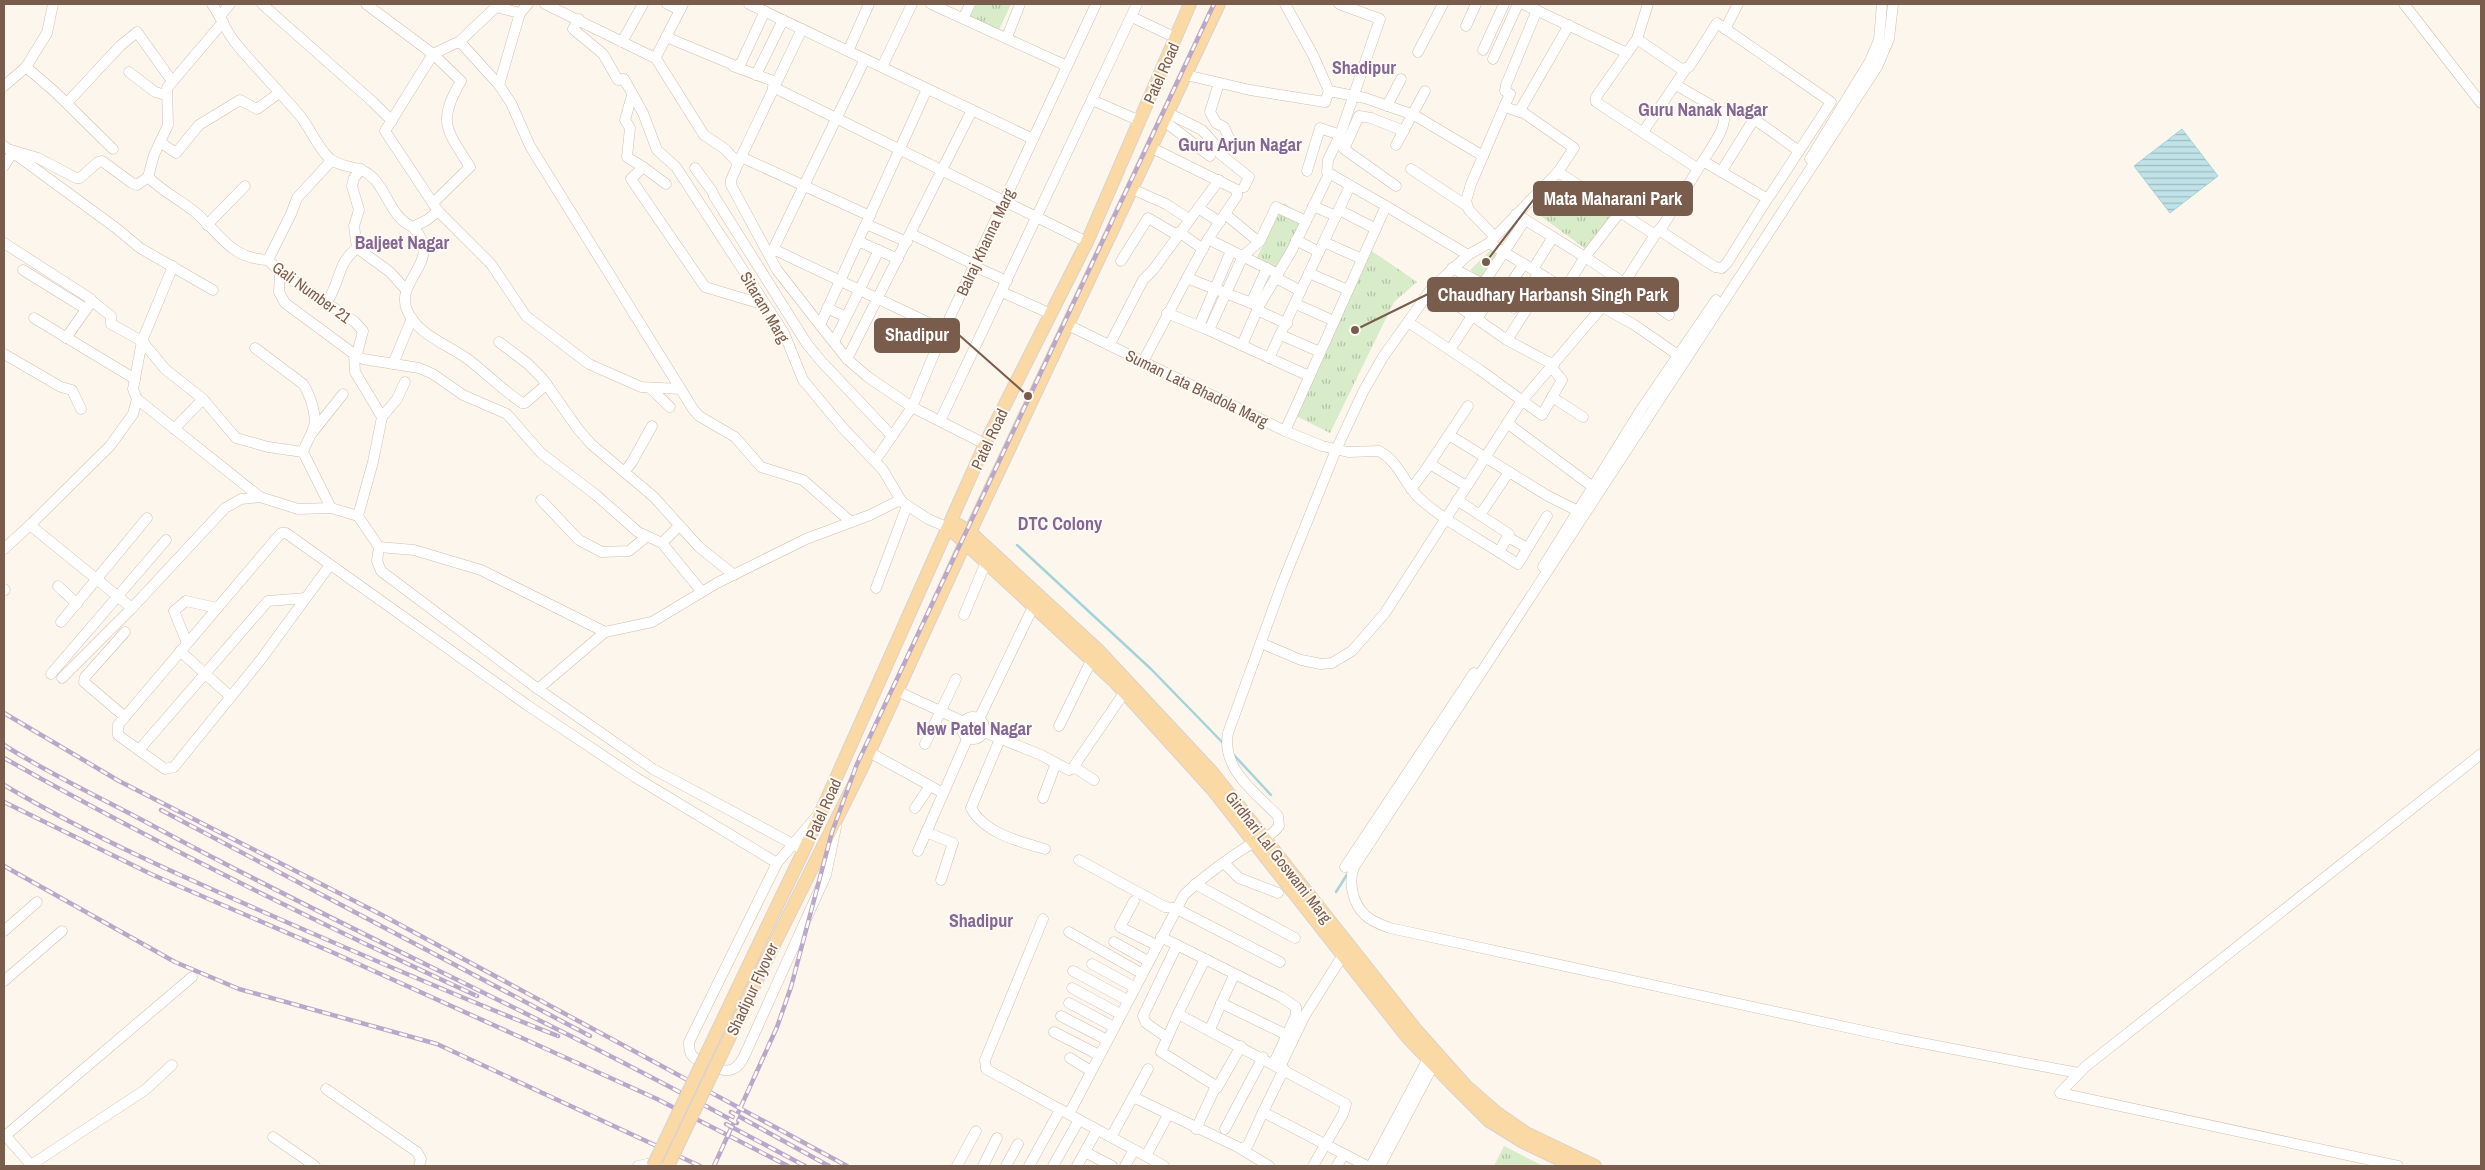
<svg xmlns="http://www.w3.org/2000/svg" width="2485" height="1170" viewBox="0 0 2485 1170" font-family="'Archivo Narrow',sans-serif">
<style>
.park{fill:url(#park-tufts)}
.water{fill:url(#water-rules);stroke:#a5d3da}
.lines{fill:none;stroke-linecap:round;stroke-linejoin:round}
.stream{stroke:#a5d3da;stroke-width:2.5}
.minor-casing{stroke:#d1beb0;stroke-width:11}
.major-casing{stroke:#dad1cd;stroke-width:14}
.minor{stroke:#fff;stroke-width:10}
.major{stroke:#fbd9a5;stroke-width:12}
.rail-casing{stroke:#b9a8c9;stroke-width:4.5}
.rail{stroke:#fffaf3;stroke-width:2.5;stroke-dasharray:8;stroke-linecap:butt}
.major-bridge-casing{stroke:#dad1cd;stroke-width:14;stroke-linecap:butt}
.major-bridge{stroke:#fbd9a5;stroke-width:12}
.labels{text-anchor:middle;dominant-baseline:central;stroke-width:4;stroke-linejoin:round;paint-order:stroke}
.street-label{font-size:16px;fill:#7a5c4d;stroke:#fffaf3}
.neighbourhood-label{font-size:18px;font-weight:bold;fill:#846695;stroke:#fffaf3}
.leader{fill:none;stroke:#7a5c4d;stroke-width:2}
.callout-dot{fill:#7a5c4d;stroke:#fffaf3;stroke-width:2}
.callout{fill:#7a5c4d;stroke:#7a5c4d;stroke-width:2}
.callout-label{font-size:18px;text-anchor:middle;font-weight:bold;fill:#fff}
</style>
<defs>
<pattern id="park-tufts" width="24" height="20" patternUnits="userSpaceOnUse" patternTransform="scale(1.25)"><rect width="24" height="20" fill="#d8ecc9"/><path d="M3 7l-1-3M5 7V3M7 7l1-3M15 17l-1-3M17 17v-4M19 17l1-3" fill="none" stroke="#b4c2a5"/></pattern>
<pattern id="water-rules" width="6" height="5" patternUnits="userSpaceOnUse" patternTransform="scale(1.25)"><rect width="6" height="5" fill="#bfe3e8"/><path d="M0 2.5h6" fill="none" stroke="#a0bbbe"/></pattern>
</defs>
<rect width="100%" height="100%" fill="#fdf6ec"/>
<!-- park -->
<g class="park">
<path d="M976,4H1011L998,32L969,19Z"/>
<path d="M1566,182L1613,215L1587,250L1535,212Z"/>
<path d="M1284,203L1304,217L1280,273L1255,261Z"/>
<path d="M1369,249L1417,282L1394,302L1330,433L1294,415Z"/>
<path d="M1491,250L1498,254L1483,280L1470,270Z"/>
<path d="M1504,1146L1543,1166H1494Z"/>
</g>
<!-- water -->
<path class="water" d="M2182,129L2218,176L2170,213L2134,166Z"/>
<g class="lines">
<!-- stream -->
<g class="stream">
<path d="M1886,15L1887,4"/>
<path d="M1017,545L1151,669L1224,744"/>
<path d="M1232,753L1271,795"/>
<path d="M1336,892L1348,873"/>
</g>
<defs>
<g id="minor">
<path d="M212,4C221,17 227,34 238,46C258,70 281,93 301,117C311,130 317,146 329,158C342,170 361,163 375,180C388,195 393,219 413,227L427,220L438,211"/>
<path d="M262,4L373,102L392,121"/>
<path d="M366,4L433,54L461,81C437,122 446,129 470,167L433,203"/>
<path d="M545,4L653,57L657,55L683,4"/>
<path d="M667,4L680,10"/>
<path d="M749,4L1033,139"/>
<path d="M931,4L1067,66"/>
<path d="M1285,4L1313,55L1329,91"/>
<path d="M1339,4L1380,19L1340,135L1328,160L1327,172L1386,206"/>
<path d="M1523,4L1627,53"/>
<path d="M1648,4L1637,39L1681,69L1689,67L1717,23L1831,102L1769,197L1766,198L1703,161L1664,224L1655,235L1620,212L1585,257L1624,283L1655,235"/>
<path d="M1893,4L1889,39L1877,67L1354,867C1348,882 1353,904 1365,915C1372,922 1382,925 1390,928L1896,1038L2078,1073"/>
<path d="M2404,4L2481,103"/>
<path d="M220,16L230,4"/>
<path d="M964,17L970,4"/>
<path d="M1132,17L1176,38"/>
<path d="M579,19L573,29L603,54L618,80L624,79L643,113L657,150L676,167L784,333L803,380L843,428L883,470L902,502L928,519L949,528"/>
<path d="M1466,26L1476,4"/>
<path d="M802,29L741,157L731,180V185L777,270L820,325L847,359L868,377L912,407L875,461"/>
<path d="M1725,29L1738,4"/>
<path d="M666,37L736,66L741,63L765,11"/>
<path d="M1007,37L1020,4"/>
<path d="M1637,39L1596,97V102L1697,168"/>
<path d="M459,42L496,7L520,13L528,4"/>
<path d="M622,42L643,4"/>
<path d="M1483,50L1504,4"/>
<path d="M848,51L869,4"/>
<path d="M1418,52L1443,4"/>
<path d="M655,57L704,135L725,149L738,163"/>
<path d="M1493,59L1518,4"/>
<path d="M733,66L776,82"/>
<path d="M26,67L55,92L113,149"/>
<path d="M882,67L912,4"/>
<path d="M129,72L155,92L166,95"/>
<path d="M756,75L783,20"/>
<path d="M1186,75L1250,90L1325,102L1329,91L1365,98L1414,115L1483,156"/>
<path d="M1219,83L1210,112L1216,123L1224,127L1230,140"/>
<path d="M499,85L520,13"/>
<path d="M1676,85L1723,112C1729,126 1710,149 1703,161"/>
<path d="M4,86L26,67L47,33L53,4"/>
<path d="M773,87L1087,242"/>
<path d="M632,95L625,120L630,128L627,157L643,167L631,179L705,287L765,305"/>
<path d="M1092,100L1140,121"/>
<path d="M67,103L120,46L137,32L172,81"/>
<path d="M1387,106L1401,79"/>
<path d="M1504,107L1510,94L1505,91L1506,85L1537,10"/>
<path d="M1519,112L1569,25"/>
<path d="M1168,113L1202,130L1219,149V153L1249,177L1244,187"/>
<path d="M1164,121L1210,156"/>
<path d="M1643,132L1685,70"/>
<path d="M160,142L176,153L199,125L240,100L257,109L279,93"/>
<path d="M1396,145L1425,91"/>
<path d="M4,146L116,228L140,248L213,290"/>
<path d="M1152,148L1237,190V196L1208,239L1187,278L1259,306"/>
<path d="M11,150L38,158L76,178H80L98,162L102,161L132,183L137,185L148,177L154,155L168,125L167,88L223,22"/>
<path d="M741,157L870,216"/>
<path d="M1810,159L1870,61L1879,40L1882,4"/>
<path d="M4,166L13,152"/>
<path d="M643,167L666,184"/>
<path d="M695,168L712,191L714,196L807,344L821,361L892,436"/>
<path d="M1411,169L1467,206"/>
<path d="M1307,171L1320,128L1340,135"/>
<path d="M1558,172L1620,212"/>
<path d="M1721,172L1754,119L1799,151"/>
<path d="M148,177C162,191 180,200 195,212C219,232 230,259 268,260L280,272L355,322L363,331L358,350L354,354"/>
<path d="M1396,186L1344,149L1359,116L1371,118L1404,131"/>
<path d="M1132,189L1166,204L1189,219"/>
<path d="M1313,206L1336,216"/>
<path d="M1198,208L1220,222"/>
<path d="M1339,210L1376,229"/>
<path d="M1225,214L1259,242"/>
<path d="M866,224L907,242"/>
<path d="M207,225L245,186"/>
<path d="M413,227C445,261 394,280 407,310C417,335 449,345 469,360C487,374 503,390 522,403H525L547,384"/>
<path d="M1659,230L1715,267L1722,268L1727,263L1769,196"/>
<path d="M1179,232L1203,249"/>
<path d="M911,234L975,265"/>
<path d="M1208,239L1278,274"/>
<path d="M1296,240L1319,252"/>
<path d="M858,241L898,259"/>
<path d="M1324,242L1362,259"/>
<path d="M4,243L91,299L92,301L66,338"/>
<path d="M1489,243L1565,289"/>
<path d="M357,248L390,272L406,290"/>
<path d="M773,249L944,330"/>
<path d="M770,256L865,59"/>
<path d="M268,260L291,214L297,198L332,160"/>
<path d="M1121,261L1148,218L1177,235"/>
<path d="M1452,268L1483,284L1514,308L1539,273"/>
<path d="M980,269L1007,281"/>
<path d="M1533,269L1553,237"/>
<path d="M23,270L86,309"/>
<path d="M280,272L279,292L285,303L354,354L363,359L419,368L433,374L463,395L507,414L541,453L596,495L638,532L662,543L679,526"/>
<path d="M1309,273L1348,290"/>
<path d="M1276,278L1301,291"/>
<path d="M1624,283L1669,315"/>
<path d="M1483,284L1525,220"/>
<path d="M1432,288L1507,340L1554,365"/>
<path d="M1002,292L1051,314"/>
<path d="M1501,297L1524,264"/>
<path d="M92,301L111,316V324L142,341L173,266"/>
<path d="M326,303C341,283 336,264 357,248L354,226L359,210L352,186L354,178L361,169"/>
<path d="M1251,303L1267,268"/>
<path d="M1296,304L1334,321"/>
<path d="M1602,307L1633,324L1678,355"/>
<path d="M827,308L846,317"/>
<path d="M1257,310L1287,324"/>
<path d="M1167,313L1206,329L1309,376"/>
<path d="M34,318L135,379"/>
<path d="M1477,319L1494,292"/>
<path d="M1408,322L1480,370L1542,415L1562,380L1552,368"/>
<path d="M820,325L927,89"/>
<path d="M1068,325L1285,431L1322,446L1348,452L1379,451C1399,462 1404,483 1419,498C1442,519 1472,535 1499,552L1509,534L1457,500"/>
<path d="M1199,326L1231,251"/>
<path d="M1209,330L1243,256L1260,241L1276,207L1306,221"/>
<path d="M1281,335L1320,352"/>
<path d="M1112,340L1143,280L1153,270L1219,180"/>
<path d="M1507,340L1547,278"/>
<path d="M499,342L528,364L542,378L578,429L591,444L654,497L699,547L734,575"/>
<path d="M834,342L879,250"/>
<path d="M1242,345L1259,306L1292,250L1329,174"/>
<path d="M255,348L303,384C309,393 317,414 314,426C312,434 306,443 303,452L331,508"/>
<path d="M1450,350L1472,316"/>
<path d="M4,354L61,387L72,390L81,409"/>
<path d="M354,354L355,372L382,417L373,462L358,516"/>
<path d="M1146,356L1187,278"/>
<path d="M1269,358L1350,186"/>
<path d="M847,359L972,110"/>
<path d="M393,364L412,318"/>
<path d="M650,388L670,407"/>
<path d="M680,389L641,387L589,364L526,316L491,264L438,211L385,131L433,54L456,43H461L499,85L511,103L530,146L693,409L699,416L735,437L761,467L803,480L851,522"/>
<path d="M1552,397L1583,417"/>
<path d="M137,399L133,389L142,341L165,369L203,399L236,438L268,447L303,452"/>
<path d="M382,417L397,399L405,382"/>
<path d="M940,421L1137,4"/>
<path d="M1507,423L1593,487"/>
<path d="M174,429L203,399"/>
<path d="M1285,431L1386,206L1468,255"/>
<path d="M312,433L343,394"/>
<path d="M1449,435L1548,496L1578,511"/>
<path d="M985,444L912,407L944,330L1096,4"/>
<path d="M1428,466L1468,406"/>
<path d="M625,471L632,462L652,426"/>
<path d="M1411,489L1430,464L1466,486"/>
<path d="M541,500L579,540L602,552L629,551L646,537"/>
<path d="M1480,515L1509,472"/>
<path d="M30,525L110,446L133,414L137,399L260,497"/>
<path d="M1508,537L1527,548"/>
<path d="M662,543L702,592"/>
<path d="M379,547L414,550L481,570L605,632L652,622L717,583L806,539L870,515L900,500"/>
<path d="M4,549L30,525L132,608L225,508L241,499L260,497L298,509L331,508L358,516L379,547L377,561L381,571L538,689L653,769L804,850"/>
<path d="M1499,552L1518,564L1547,516"/>
<path d="M330,565L259,662L174,767L165,769L118,735V725L281,533H286L527,705L635,777L777,863"/>
<path d="M1543,567L1642,408L1716,300"/>
<path d="M58,586L77,604"/>
<path d="M876,588L907,506"/>
<path d="M4,589L5,590"/>
<path d="M964,615L986,562"/>
<path d="M61,622L147,518"/>
<path d="M125,632L85,677L84,682L125,717"/>
<path d="M187,643L174,611L186,601L217,608"/>
<path d="M1261,643L1301,660L1321,664L1332,663L1352,651L1385,613L1521,402L1602,307L1565,289L1585,257L1516,214"/>
<path d="M180,651L231,697"/>
<path d="M51,674L166,540"/>
<path d="M62,678L132,608"/>
<path d="M538,689L605,632"/>
<path d="M897,691L964,722"/>
<circle cx="973" cy="728" r="11"/>
<path d="M979,719L1033,607"/>
<path d="M1059,726L1091,661"/>
<path d="M984,732L1041,755L1069,770L1072,769L1124,693"/>
<path d="M1000,739L971,808C984,833 1020,842 1045,849"/>
<path d="M925,744L956,679"/>
<path d="M139,750L268,601L306,598"/>
<path d="M869,752L943,793"/>
<path d="M1074,767L1094,780"/>
<path d="M1043,798L1056,763"/>
<path d="M915,808L930,786"/>
<path d="M817,816L777,863L689,1042C689,1046 689,1050 691,1054C696,1062 724,1074 733,1069C740,1066 744,1057 747,1050L826,875L836,827"/>
<path d="M926,832L953,843L941,880"/>
<path d="M918,851L968,737"/>
<path d="M1079,860L1165,907L1175,908L1280,962"/>
<path d="M1225,864L1239,878L1278,893"/>
<path d="M1345,867L1474,673"/>
<path d="M1195,884L1295,938"/>
<path d="M1134,901L1120,927L1156,945"/>
<path d="M1043,919L985,1060L986,1069L1164,1166"/>
<path d="M4,931L37,902"/>
<path d="M1069,932L1141,973"/>
<path d="M1161,937L1281,997L1296,1007V1015L1274,1063"/>
<path d="M1114,942L1148,961"/>
<path d="M1205,959L1178,1014L1346,1104L1343,1114L1313,1166"/>
<path d="M1092,964L1134,987"/>
<path d="M1073,971L1127,1000"/>
<path d="M4,981L62,931"/>
<path d="M1072,988L1120,1014"/>
<path d="M1069,1003L1114,1027"/>
<path d="M1221,1003L1287,1035"/>
<path d="M1178,1014L1161,1052L1216,1086L1196,1129"/>
<path d="M1061,1016L1107,1040"/>
<path d="M1210,1029L1234,975"/>
<path d="M1054,1032L1099,1055"/>
<path d="M1166,1037L1146,1023L1143,1016L1177,945"/>
<path d="M1070,1058L1091,1071"/>
<path d="M1280,1067L1305,1015L1343,955"/>
<path d="M1284,1069L1263,1112L1365,1165"/>
<path d="M1217,1088L1241,1046"/>
<path d="M326,1089L417,1152L421,1159L419,1166"/>
<path d="M1133,1097L1148,1069"/>
<path d="M1069,1114L1184,895C1198,881 1235,853 1253,843C1263,838 1272,836 1279,826L1278,816C1256,793 1221,769 1228,733L1282,584L1336,450L1363,392L1383,357L1432,288L1468,255L1489,243L1558,172L1574,148L1524,113L1504,107L1471,184L1466,201L1469,210L1495,237"/>
<path d="M1225,1129L1263,1057"/>
<path d="M4,1134L32,1166"/>
<path d="M5,1136L192,977"/>
<path d="M273,1137L315,1166"/>
<path d="M1111,1137L1133,1097L1242,1149L1248,1145L1263,1112"/>
<path d="M1241,1149L1269,1166"/>
<path d="M1085,1152L1112,1166"/>
<path d="M1146,1156L1168,1115"/>
<path d="M31,1165L145,1090L172,1065"/>
<path d="M638,1166L647,1164L657,1166"/>
<path d="M957,1166L976,1131"/>
<path d="M983,1166L997,1138"/>
<path d="M1006,1166L1018,1144"/>
<path d="M1029,1166L1060,1110"/>
<path d="M1053,1166L1079,1120"/>
<path d="M1077,1166L1097,1130"/>
<path d="M1125,1166L1134,1150"/>
<path d="M1337,1166L1344,1154"/>
<path d="M1371,1166L1431,1053"/>
<path d="M1380,1166L1436,1060"/>
<path d="M2398,1166L2060,1093L2085,1067L2481,754"/>
</g>
<g id="major">
<path d="M952,521L970,532L1099,651L1212,772L1417,1031L1466,1086L1497,1113L1526,1133L1595,1166"/>
<path d="M949,528L1114,681L1212,789L1407,1037L1450,1082L1489,1121L1523,1142L1573,1166"/>
<path d="M754,954L804,850L985,444L1087,242L1190,4"/>
<path d="M767,959L861,770L970,532L1219,4"/>
</g>
</defs>
<!-- minor casing -->
<use href="#minor" class="minor-casing"/>
<!-- major casing -->
<use href="#major" class="major-casing"/>
<!-- minor -->
<use href="#minor" class="minor"/>
<!-- major -->
<use href="#major" class="major"/>
<defs>
<g id="rail">
<path d="M4,713L119,781L382,915L847,1166"/>
<path d="M4,745C52,776 106,800 157,828C348,931 546,1018 737,1123"/>
<path d="M4,758C158,845 316,922 477,996"/>
<path d="M4,785C100,842 204,886 307,931C390,967 473,1003 558,1036"/>
<path d="M4,802L153,875L334,953L657,1099L788,1166"/>
<path d="M161,810L590,1036"/>
<path d="M4,866L175,962L239,989L437,1044L700,1166"/>
<path d="M731,1112L829,1166"/>
<path d="M726,1124L805,1166"/>
<path d="M714,1166L777,1027L791,987L832,832L857,764L1214,4"/>
</g>
</defs>
<!-- rail casing -->
<use href="#rail" class="rail-casing"/>
<!-- rail -->
<use href="#rail" class="rail"/>
<defs>
<g id="major-bridge">
<path d="M653,1166L754,954"/>
<path d="M668,1166L767,959"/>
</g>
</defs>
<!-- major-bridge casing -->
<use href="#major-bridge" class="major-bridge-casing"/>
<!-- major-bridge -->
<use href="#major-bridge" class="major-bridge"/>
</g>
<g class="labels">
<!-- street labels -->
<g class="street-label">
<text transform="translate(1161 73) rotate(-66)">Patel Road</text>
<text transform="translate(985 242) rotate(-65)">Balraj Khanna Marg</text>
<text transform="translate(312 292) rotate(36)">Gali Number 21</text>
<text transform="translate(765 307) rotate(59)">Sitaram Marg</text>
<text transform="translate(1197 388) rotate(26)">Suman Lata Bhadola Marg</text>
<text transform="translate(989 439) rotate(-65)">Patel Road</text>
<text transform="translate(823 809) rotate(-66)">Patel Road</text>
<text transform="translate(1279 857) rotate(52)">Girdhari Lal Goswami Marg</text>
<text transform="translate(752 989) rotate(-65)">Shadipur Flyover</text>
</g>
<!-- neighbourhood labels -->
<g class="neighbourhood-label">
<text x="1364" y="67">Shadipur</text>
<text x="1703" y="109">Guru Nanak Nagar</text>
<text x="1240" y="144">Guru Arjun Nagar</text>
<text x="402" y="242">Baljeet Nagar</text>
<text x="1060" y="523">DTC Colony</text>
<text x="974" y="728">New Patel Nagar</text>
<text x="981" y="920">Shadipur</text>
</g>
</g>
<!-- callouts -->
<path class="leader" d="M1486 262L1534 199M1355 330L1428 294M1028 396L959 335"/>
<g class="callout-dot">
<circle cx="1486" cy="262" r="5"/>
<circle cx="1355" cy="330" r="5"/>
<circle cx="1028" cy="396" r="5"/>
</g>
<g class="callout">
<rect x="1534" y="182" width="158" height="33" rx="5"/>
<rect x="1428" y="278" width="250" height="33" rx="5"/>
<rect x="875" y="319" width="84" height="33" rx="5"/>
</g>
<g class="callout-label">
<text x="1613" y="205">Mata Maharani Park</text>
<text x="1553" y="301">Chaudhary Harbansh Singh Park</text>
<text x="917" y="341">Shadipur</text>
</g>
<!-- border -->
<rect width="2485" height="1170" fill="none" stroke="#7a5c4d" stroke-width="10"/>
</svg>
